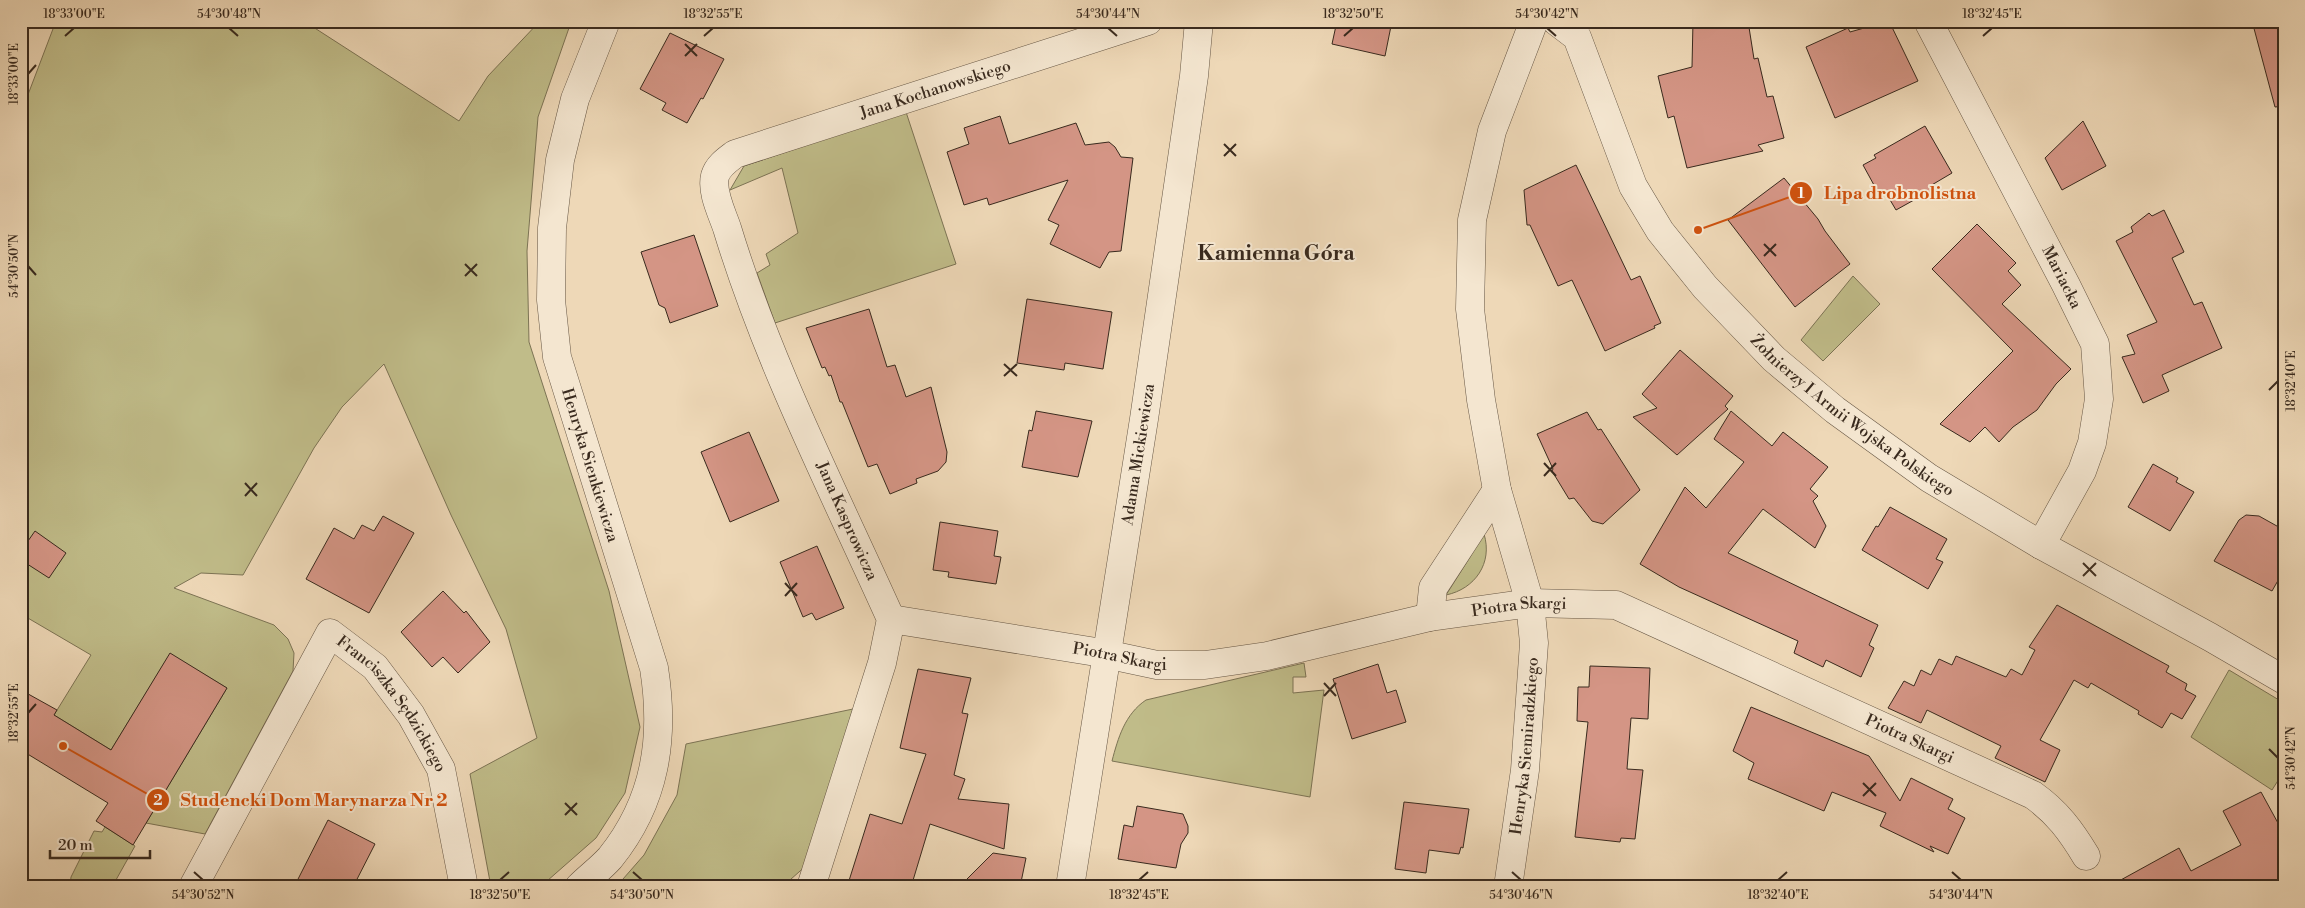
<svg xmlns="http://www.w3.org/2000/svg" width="2305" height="908" viewBox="0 0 2305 908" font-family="'Libre Bodoni',serif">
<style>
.green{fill:#c0bc89;stroke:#7c7354}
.building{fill:#d49585;stroke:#392a1e}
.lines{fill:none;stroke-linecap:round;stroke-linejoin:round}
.minor-casing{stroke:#665644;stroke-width:29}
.minor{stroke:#f4e6d0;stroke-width:28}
.ticks{fill:none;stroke:#392a1e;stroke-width:2}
.labels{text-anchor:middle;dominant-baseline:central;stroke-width:4;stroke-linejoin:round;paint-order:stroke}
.street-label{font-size:16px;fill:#392a1e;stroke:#f4e6d0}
.district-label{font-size:21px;font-weight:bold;fill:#392a1e;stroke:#f4e6d0}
.leader{fill:none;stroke:#ce520f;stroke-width:2}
.callout-dot{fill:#ce520f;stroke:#f4e6d0;stroke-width:2}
.mark-label{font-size:15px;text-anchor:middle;font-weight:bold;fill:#fff}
.callout-label{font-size:18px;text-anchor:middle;font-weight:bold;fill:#ce520f;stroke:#f4e6d0;stroke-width:4;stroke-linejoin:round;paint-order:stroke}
.neatline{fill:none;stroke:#392a1e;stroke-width:2}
.ticks-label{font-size:12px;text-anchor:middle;fill:#392a1e}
</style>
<rect width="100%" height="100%" fill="#eed8b7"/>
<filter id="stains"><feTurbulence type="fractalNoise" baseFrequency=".004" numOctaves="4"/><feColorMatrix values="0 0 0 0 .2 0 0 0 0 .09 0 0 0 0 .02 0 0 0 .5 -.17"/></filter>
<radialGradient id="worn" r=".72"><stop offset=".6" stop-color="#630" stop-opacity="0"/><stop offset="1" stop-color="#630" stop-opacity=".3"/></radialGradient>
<!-- green -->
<g class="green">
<path d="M56,21H309L310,25L459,121L488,76L540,21H567L570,25L538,117L527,251L529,342L609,591L640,727L625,793L596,838L547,881L534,887H491L470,774L537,738L506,629L451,515L384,364L342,407L314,448L243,575L201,573L174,588L274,625L288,639L294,653L293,671L205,834L146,823L227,688L170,654L111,750L54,715L91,655L21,614V113Z"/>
<path d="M906,112L956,264L775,323L757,273L770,265L766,254L798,233L782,168L730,190L744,166Z"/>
<path d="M1853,276L1880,304L1823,361L1801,340Z"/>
<path d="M1481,534H1484C1493,563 1475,589 1446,595L1470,557Z"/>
<path d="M1304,663L1306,677H1293V693L1324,690L1310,797L1112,761C1118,738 1125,714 1146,700Z"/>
<path d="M2229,670L2284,703V771L2272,790L2191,737Z"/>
<path d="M853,709L808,864L782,887H616L644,855L677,795L686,744Z"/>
<path d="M105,827L135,846L112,887H70L71,877L94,831L102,832Z"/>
</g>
<!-- building -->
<g class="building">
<path d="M1337,21H1392L1385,56L1332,44Z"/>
<path d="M1693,21H1748L1754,59L1758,58L1767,97L1773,96L1784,138L1758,145L1763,151L1687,168L1674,116L1668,118L1658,76L1692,67Z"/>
<path d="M1889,21L1918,81L1835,118L1806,47L1848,28L1850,32Z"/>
<path d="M2252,21H2284V106L2275,107Z"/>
<path d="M670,33L724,59L703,99L701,98L687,123L662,110L666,103L640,89Z"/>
<path d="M1000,116L1009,144L1076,123L1085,145L1109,142L1115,147L1121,157L1133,158L1121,251L1109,252L1100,268L1050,244L1059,225L1048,220L1068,180L989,205L987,198L964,205L947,152L969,144L964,128Z"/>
<path d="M2083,121L2106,166L2062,190L2045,158Z"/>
<path d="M1925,126L1952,173L1930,186L1932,190L1896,210L1886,193L1880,196L1863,165L1876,158L1874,155Z"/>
<path d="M1576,165L1631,280L1640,276L1661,323L1654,326L1655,328L1605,351L1572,280L1558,286L1530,225H1527L1524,190Z"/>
<path d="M1784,178L1818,219L1825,231L1850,264L1795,307L1728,220Z"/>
<path d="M2164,210L2184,252L2172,258L2194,305L2202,302L2222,348L2162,375L2169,391L2143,403L2122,357L2135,354L2127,335L2157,322L2116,241L2133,232L2131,227L2149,213L2152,216Z"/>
<path d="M1977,224L2016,263L2008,271L2021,285L2002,304L2071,369L2056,384L2037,410L2013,427L1999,442L1985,427L1970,442L1940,424L2013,351L1932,269Z"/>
<path d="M694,235L718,306L670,323L665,308L659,305L641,252Z"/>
<path d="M1027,299L1112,312L1103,369L1065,363L1064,370L1017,363Z"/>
<path d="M869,309L887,367L895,365L906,397L931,387L947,452L946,462L938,471L916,479L917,483L890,494L877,464L868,467L842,402H840L831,375L829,376L825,367L822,368L806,328Z"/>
<path d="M1680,350L1733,396L1725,406L1728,409L1677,455L1633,417L1657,408L1642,394Z"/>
<path d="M1036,411L1092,421L1078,477L1022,467L1029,430L1032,431Z"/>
<path d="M1731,411L1772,446L1783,432L1828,467L1810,489L1818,496L1813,501L1826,526L1815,548L1763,509L1728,553L1878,625L1869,645L1874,648L1861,677L1826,660L1823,667L1794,653L1798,641L1679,587L1640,564L1685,487L1706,508L1744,462L1714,439Z"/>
<path d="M1587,412L1598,430L1601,429L1640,490L1603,524L1592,521L1574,498L1569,499L1552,471L1553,469L1537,434Z"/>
<path d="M749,432L779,501L730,522L701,452Z"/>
<path d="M2153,464L2178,478L2176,482L2194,492L2170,531L2128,507Z"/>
<path d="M1890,507L1947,539L1936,559L1943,562L1928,589L1862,550L1876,526L1878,527Z"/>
<path d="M2246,515L2259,516L2284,530V570L2272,591L2214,561L2239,520Z"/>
<path d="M383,516L414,533L369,613L306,579L334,528L354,539L362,525L374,531Z"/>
<path d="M940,522L998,531L994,556L1001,557L996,584L948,577L949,572L933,570Z"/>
<path d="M35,531L66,553L49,578L21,560V551Z"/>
<path d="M817,546L844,608L816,620L812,613L803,617L780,562Z"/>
<path d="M443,591L464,613L466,611L490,642L458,673L443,657L432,667L401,632Z"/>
<path d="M2057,605L2169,666L2166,672L2187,684L2185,690L2196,696L2182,719L2171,713L2162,728L2138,714L2139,711L2091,683L2088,688L2074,680L2040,740L2060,750L2045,782L1995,758L2001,746L1927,710L1921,723L1888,708L1904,681L1914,686L1921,670L1931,675L1939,659L1952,665L1956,656L2006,677L2011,669L2022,675L2035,650L2029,647Z"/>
<path d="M170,653L227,688L133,845L96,821L108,803L21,750V690L57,710L54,715L111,750Z"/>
<path d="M1378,664L1387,693L1396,690L1406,722L1352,739L1333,679Z"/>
<path d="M1590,666L1650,668L1648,719L1631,718L1627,769L1643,770L1635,839L1621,838L1620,842L1575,837L1588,722L1577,721L1578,687H1589Z"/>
<path d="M918,669L971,678L962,713L968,714L954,775L965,779L958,799L1009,804L1004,849L930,824L911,887H847L870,814L902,824L926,754L900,748Z"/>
<path d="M1751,707L1869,756L1900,801L1911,778L1953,799L1948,809L1965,818L1948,854L1930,846L1934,852L1880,826L1886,813L1832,792L1824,811L1748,779L1754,763L1733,751Z"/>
<path d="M2261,792L2284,834V887H2108L2179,848L2191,871L2241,845L2223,811Z"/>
<path d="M1404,802L1469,809L1463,848L1461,847L1459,854L1429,850L1426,873L1395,869Z"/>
<path d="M1137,806L1183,814L1188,826V833L1181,844L1176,868L1118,859L1124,825L1133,827Z"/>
<path d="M328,820L375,844L353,887H294Z"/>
<path d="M993,853L1026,858L1020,887H959Z"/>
</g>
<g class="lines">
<defs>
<g id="minor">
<path id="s1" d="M1556,21L1577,37L1633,186L1660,231L1705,287L1774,359L1835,410L1929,478L2041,545L2210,637L2284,680"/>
<path id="s2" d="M1928,21L2066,285L2095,344L2099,399L2092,443L2082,471L2041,545"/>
<path d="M1430,617L1433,588L1497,490"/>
<path id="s3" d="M891,619L1096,652L1157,665H1205L1267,656L1430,617L1530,603L1616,605L2033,795C2057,812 2071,831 2086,856"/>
<path id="s4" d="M193,887L330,633L375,667L411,715L441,769L464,887"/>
<path d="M579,887C589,877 601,868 610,858C656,801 665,738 654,668L557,357L551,300L552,228L560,160L575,99L606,21"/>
<path id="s5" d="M811,887L882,663L891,619C833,490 768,363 727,228C722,213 711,192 715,176C718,166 727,160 735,154L1148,21"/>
<path id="s6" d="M1070,887L1144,419L1194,76L1199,21"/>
<path id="s7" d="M1508,887L1525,770L1534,643L1530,603L1497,490L1481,400L1470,309L1472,220L1492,131L1534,21"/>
</g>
</defs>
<!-- minor casing -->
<use href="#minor" class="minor-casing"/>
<!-- minor -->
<use href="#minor" class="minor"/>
</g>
<!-- ticks -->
<path class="ticks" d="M229,28L238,36M1108,28L1117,36M1547,28L1556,36M65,36L74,28M704,36L713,28M1344,36L1353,28M1983,36L1992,28M685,44L697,56M685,56L697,44M28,74L36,65M1224,144L1236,156M1224,156L1236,144M1764,244L1776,256M1764,256L1776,244M465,264L477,276M28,266L36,275M465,276L477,264M1004,364L1017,376M1004,376L1017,364M2269,390L2278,381M1544,463L1556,476M1544,476L1556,463M245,483L257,496M245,496L257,483M2083,563L2096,576M2083,576L2096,563M785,583L797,596M785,596L797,583M1324,683L1336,696M1324,696L1336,683M28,713L36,704M2269,749L2278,758M1863,783L1876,796M1863,796L1876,783M565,803L577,815M565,815L577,803M194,872L203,880M633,872L642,880M1512,872L1521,880M1952,872L1961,880M500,880L509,872M1139,880L1148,872M1778,880L1787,872"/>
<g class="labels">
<!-- street labels -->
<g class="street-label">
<text stroke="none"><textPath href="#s5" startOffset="999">Jana Kochanowskiego</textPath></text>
<text stroke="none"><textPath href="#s2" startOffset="289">Mariacka</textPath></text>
<text stroke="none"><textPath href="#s1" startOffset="506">Żołnierzy I Armii Wojska Polskiego</textPath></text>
<text stroke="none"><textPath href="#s6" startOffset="438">Adama Mickiewicza</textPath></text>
<text transform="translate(590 465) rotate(73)">Henryka Sienkiewicza</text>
<text transform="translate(847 521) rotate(66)">Jana Kasprowicza</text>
<text stroke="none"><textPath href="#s3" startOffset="638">Piotra Skargi</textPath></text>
<text stroke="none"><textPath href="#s3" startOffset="232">Piotra Skargi</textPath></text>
<text stroke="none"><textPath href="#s4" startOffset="384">Franciszka Sędzickiego</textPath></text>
<text stroke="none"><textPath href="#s3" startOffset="1058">Piotra Skargi</textPath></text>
<text stroke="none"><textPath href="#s7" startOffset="142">Henryka Siemiradzkiego</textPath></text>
</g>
<!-- district labels -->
<g class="district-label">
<text x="1276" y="254">Kamienna Góra</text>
</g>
</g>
<!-- callouts -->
<path class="leader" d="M1698 230L1801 193M63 746L158 800"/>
<g class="callout-dot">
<circle cx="1698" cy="230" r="5"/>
<circle cx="63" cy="746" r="5"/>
<circle cx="1801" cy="193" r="12"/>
<circle cx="158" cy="800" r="12"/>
</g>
<g class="mark-label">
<text x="1801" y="198">1</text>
<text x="158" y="805">2</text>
</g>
<g class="callout-label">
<text x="1900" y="199">Lipa drobnolistna</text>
<text x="314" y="806">Studencki Dom Marynarza Nr 2</text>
</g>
<!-- margin -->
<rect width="2305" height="908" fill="none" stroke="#eed8b7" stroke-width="55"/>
<!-- scale -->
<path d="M50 850v8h100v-8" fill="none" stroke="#392a1e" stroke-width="2.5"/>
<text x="58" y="850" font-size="15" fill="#392a1e" stroke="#f4e6d0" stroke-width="4" paint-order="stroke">20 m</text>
<rect x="28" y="28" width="2250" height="852" class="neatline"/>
<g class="ticks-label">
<text x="74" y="18">18°33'00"E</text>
<text x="229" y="18">54°30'48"N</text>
<text x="713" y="18">18°32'55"E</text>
<text x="1108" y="18">54°30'44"N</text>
<text x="1353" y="18">18°32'50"E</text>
<text x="1547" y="18">54°30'42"N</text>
<text x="1992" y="18">18°32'45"E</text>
<text transform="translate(14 74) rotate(-90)" y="4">18°33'00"E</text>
<text transform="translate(14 266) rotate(-90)" y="4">54°30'50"N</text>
<text transform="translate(2291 381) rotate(-90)" y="4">18°32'40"E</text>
<text transform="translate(14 713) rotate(-90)" y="4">18°32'55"E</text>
<text transform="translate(2291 758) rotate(-90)" y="4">54°30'42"N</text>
<text x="203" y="899">54°30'52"N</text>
<text x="500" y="899">18°32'50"E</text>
<text x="642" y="899">54°30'50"N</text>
<text x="1139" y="899">18°32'45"E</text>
<text x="1521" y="899">54°30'46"N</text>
<text x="1778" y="899">18°32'40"E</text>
<text x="1961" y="899">54°30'44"N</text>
</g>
<rect width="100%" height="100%" filter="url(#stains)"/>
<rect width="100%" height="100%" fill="url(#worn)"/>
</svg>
